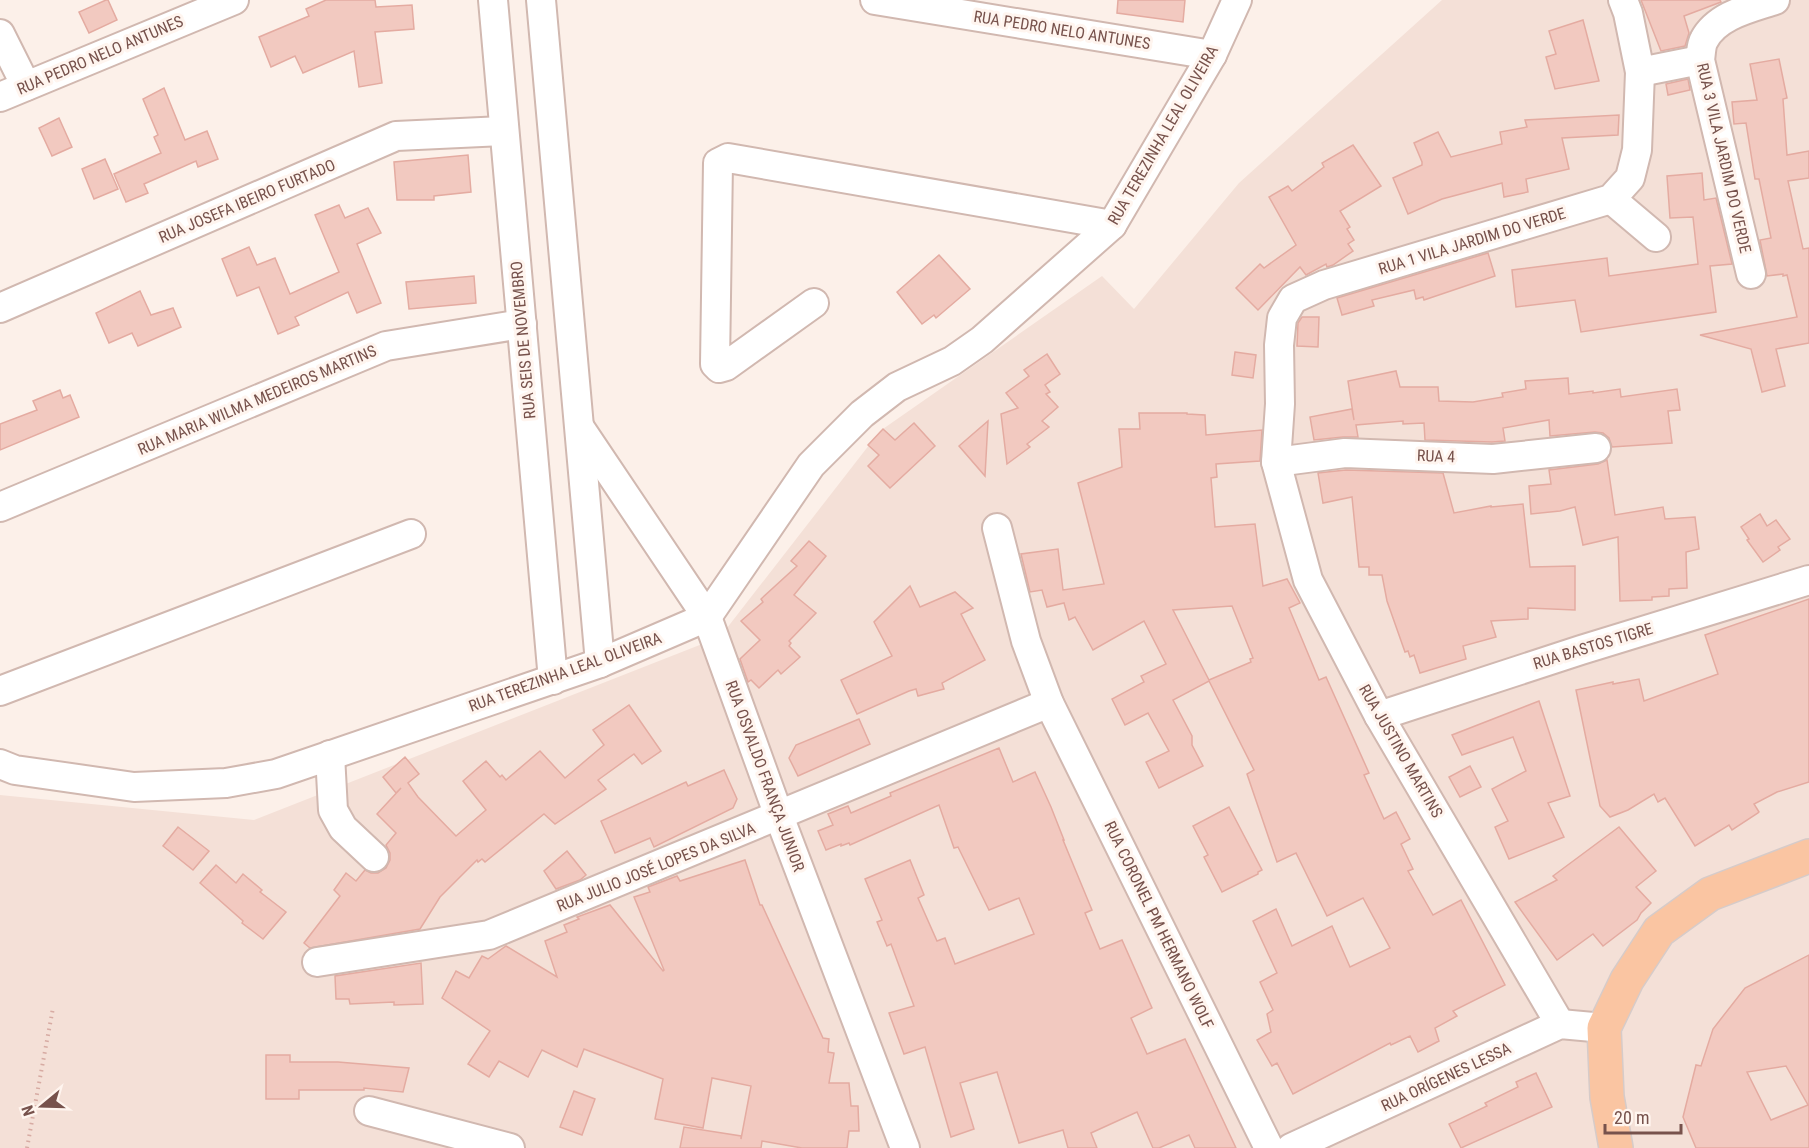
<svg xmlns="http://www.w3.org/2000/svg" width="1809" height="1148" viewBox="0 0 1809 1148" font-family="'Roboto Condensed',sans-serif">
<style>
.residential{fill:#f4e0d7}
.building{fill:#f2c9c0;stroke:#e4aba1;stroke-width:1.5;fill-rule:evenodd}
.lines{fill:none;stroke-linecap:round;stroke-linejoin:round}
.minor-casing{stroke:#d1b8b0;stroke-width:32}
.major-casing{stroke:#d6cbc9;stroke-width:36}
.path{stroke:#d7aba3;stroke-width:4;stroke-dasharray:1.5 4.5;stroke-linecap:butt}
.minor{stroke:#fff;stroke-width:28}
.major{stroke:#fac5a2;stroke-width:33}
.labels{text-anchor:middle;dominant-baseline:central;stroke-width:6;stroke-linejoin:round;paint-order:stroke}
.street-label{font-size:16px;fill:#77524c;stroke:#fff5ef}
</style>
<rect width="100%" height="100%" fill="#fcf0e9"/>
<!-- residential -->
<path class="residential" d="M1442,0H1809V1148H0V795L254,820L720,637L880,431L1102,276L1134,309L1239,183Z"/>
<!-- building -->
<g class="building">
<path d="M106,0H108L117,20L89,33L79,12Z"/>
<path d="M326,0H375L376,7L412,5L414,29L375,32L382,83L359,87L354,51L303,73L295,56L271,67L259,37L309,16L306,9Z"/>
<path d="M1118,0H1185L1183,22L1117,13Z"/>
<path d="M1641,0H1720L1721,2L1684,16L1689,33L1685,46L1661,51Z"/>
<path d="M1583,20L1599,81L1555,89L1546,57L1556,54L1549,31Z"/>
<path d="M1779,59L1787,98L1783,99L1787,155L1809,151V178L1788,181L1803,249L1809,248V343L1776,349L1785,386L1762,392L1751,349L1700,335L1797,317L1787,275L1783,276V274L1767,276L1760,240L1771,238L1759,179H1755L1746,123L1734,124L1732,102L1757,100L1750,64Z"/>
<path d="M1688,79L1690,90L1668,95L1666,84Z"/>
<path d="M164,88L185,140L207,131L218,159L198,167L196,161L144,184L148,193L126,202L114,174L161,153L154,137L158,135L143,99Z"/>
<path d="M1619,115L1618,135L1562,138L1569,169L1526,179L1528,192L1504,197L1502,183L1442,199L1408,214L1393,178L1422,165V162L1414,143L1438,132L1451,157L1502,144L1500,132L1527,127L1525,120Z"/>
<path d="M59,118L72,147L52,156L39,128Z"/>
<path d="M1353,145L1381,186L1340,211L1350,227L1347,229L1354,240L1348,244L1353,251L1333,265L1327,267L1326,264L1306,275L1300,267L1258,310L1236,288L1260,264L1264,268L1296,245L1269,197L1288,186L1292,191L1324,167L1322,163Z"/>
<path d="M468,155L471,192L434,196V200H397L394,162Z"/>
<path d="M105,159L118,189L94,199L82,169Z"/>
<path d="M1702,173L1704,200L1716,198L1732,264L1710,266L1716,312L1581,332L1575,300L1516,307L1512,270L1607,258L1609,276L1698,264L1693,217L1670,218L1667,176Z"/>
<path d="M339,205L345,218L368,208L381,233L357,244L381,303L357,313L348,292L295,317L299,325L278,334L259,287L237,296L222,259L249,247L257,265L275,258L290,294L339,272L315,215Z"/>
<path d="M1488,253L1495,276L1424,300L1423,297L1416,299L1414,290L1372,300L1374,306L1342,315L1337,298Z"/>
<path d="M939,255L970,289L936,318L934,315L922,324L897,292Z"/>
<path d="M474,276L476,303L409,309L406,282Z"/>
<path d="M140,291L151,315L173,308L181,327L138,346L132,333L109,343L96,313Z"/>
<path d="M1302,317H1319L1318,347L1297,346L1298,323Z"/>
<path d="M1235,352L1256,355L1253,378L1232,375Z"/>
<path d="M1047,354L1060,374L1045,385L1050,392L1046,394L1058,407L1042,421L1049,427L1027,444L1030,447L1007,464L1001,414L1018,408L1006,393L1029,376L1024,370Z"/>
<path d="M1396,371L1400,387H1438L1439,401L1473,402L1503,397L1502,393L1526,389L1525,381L1568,378L1569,394L1593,391V393L1620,389L1621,397L1677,389L1680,410L1668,411L1672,443L1612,447L1609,438L1603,433L1595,432L1550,436L1549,420L1503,428L1505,441L1492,442L1425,440L1424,423L1403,424V421L1356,425L1358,437H1343L1314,440L1310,417L1352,409L1354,420L1348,381Z"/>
<path d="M60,390L63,398L70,395L79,417L0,450V424L37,410L33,401Z"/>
<path d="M1139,413H1187V414L1205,415L1206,435L1262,430L1260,461L1216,464L1217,477L1211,478L1215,527L1255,524L1263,586L1287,579L1300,603L1289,608L1319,680L1326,677L1369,773L1364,775L1384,819L1396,812L1410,839L1401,844L1413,869L1408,871L1433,915L1461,900L1505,985L1453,1011L1457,1016L1435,1028L1439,1041L1418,1052L1410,1036L1391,1045L1390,1043L1293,1094L1277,1063L1272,1066L1257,1040L1271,1032L1267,1014L1273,1010L1260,982L1277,973L1253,921L1276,909L1292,946L1332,926L1350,967L1390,948L1363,898L1327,916L1296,853L1277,862L1247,774L1254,770L1209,681L1173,700L1192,736V745L1203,766L1159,788L1146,762L1169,751L1148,713L1125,725L1112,699L1144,682L1141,676L1166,664L1144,621L1093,650L1075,617L1069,620L1064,603L1047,607L1042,590L1030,592L1021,554L1058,549L1063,590L1104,584L1078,483L1122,467L1119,429H1140ZM1232,606L1253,658L1250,659L1251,662L1209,680L1173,610Z"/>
<path d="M988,421L985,476L959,446Z"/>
<path d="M914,423L935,446L890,488L868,466L879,455L868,445L883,429L895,440Z"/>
<path d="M1607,460L1615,515L1663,507L1665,519L1695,517L1699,549L1686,552L1687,588L1669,589V596L1652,597V600L1620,601L1618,537L1583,545L1575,507L1560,511L1531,514L1529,486L1551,484L1549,470L1598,464Z"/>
<path d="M1346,470L1443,473L1454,513L1491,506V507L1523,504L1530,567L1575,566V610L1528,608V619L1491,621L1496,637L1463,646L1466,659L1420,673L1414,655L1410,657L1408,651L1405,652L1387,601L1382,575H1369V567H1359L1352,497L1323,503L1318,473Z"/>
<path d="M1760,514L1767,526L1776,520L1790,539L1778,547L1780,550L1763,562L1747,540L1749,539L1741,527Z"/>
<path d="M809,541L826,556L794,595L816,613L789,641L791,643L789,646L800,657L781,674L778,670L759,688L751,680L748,682L740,659L760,640L741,621L763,602L761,599L797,566L791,561Z"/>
<path d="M910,586L920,607L955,592L973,608L961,614L985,660L942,683L944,689L918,696L916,689L909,691L857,714L841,680L892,656L874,622Z"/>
<path d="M1809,599V782L1777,792L1754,804L1759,812L1758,813L1732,830L1729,825L1695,846L1665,798L1658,802L1654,794L1628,810L1610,817L1600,806L1576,690L1613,682V684L1639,679L1644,701L1718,674L1705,635Z"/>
<path d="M1539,701L1570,796L1548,803L1564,837L1509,859L1495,827L1508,821L1492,789L1526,771L1513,737L1462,755L1452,735Z"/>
<path d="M629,705L661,751L642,764L634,754L598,780L606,789L555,824L544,814L485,862L482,859L478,862L477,860L440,897L420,929L310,948L304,943L340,896L334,890L346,873L356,881L365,870L371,873H378L386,868L390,860V853L386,845L396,833L377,814L401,788L396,793L383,777L405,757L419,774L408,783L418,797L456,836L486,810L463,781L486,761L500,777L502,775L506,780L540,751L565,778L604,745L593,730Z"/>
<path d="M859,719L870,744L798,776L789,758L796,745Z"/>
<path d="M999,748L1013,782L1035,772L1051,807L1064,840H1063L1092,910L1085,913L1100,949L1122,940L1152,1008L1131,1018L1147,1054L1185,1039L1236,1148H1195L1189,1135L1159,1148H1153L1137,1112L1091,1133L1097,1148H1068L1063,1130L1019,1143L997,1072L960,1083L974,1129L951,1137L925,1047L904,1054L889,1013L914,1006L891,944L887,946L877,922L882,920L865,879L910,860L924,895L918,898L937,941L945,938L955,964L1034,934L1019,898L989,910L958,847L954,848L939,805L850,845L849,843L841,846V844L826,850L818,831L833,825L828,814L848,806L851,813L891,796L890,793Z"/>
<path d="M1470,766L1481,787L1460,797L1449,777Z"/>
<path d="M724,770L737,799L733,808L654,847L650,838L615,853L601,821L686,782L688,786Z"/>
<path d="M1229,807L1262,870L1258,872V874L1222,892L1204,857L1208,855L1193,826Z"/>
<path d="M178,827L209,851L193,870L163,846Z"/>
<path d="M1619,827L1656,871L1636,887L1651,903L1641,913L1637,920L1603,946L1593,934L1557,960L1515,902L1557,880L1553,876Z"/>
<path d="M567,851L586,875L580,880L556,889L544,871Z"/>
<path d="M745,860L760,905H762L823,1038L829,1039L828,1052L834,1053L829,1083H849L851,1106H858L859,1131H849L847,1148H802L762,1141L761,1148H680L684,1127L741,1136V1139L751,1086L712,1078L703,1128L655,1119L663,1079L584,1049L577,1067L542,1050L528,1077L499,1061L489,1077L468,1064L490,1031L442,998L456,971L469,978L482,956L488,959L506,946L557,977L545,941L567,932L564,925L579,919L577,917L610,905L663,971L664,970L634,897L650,892L648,887L677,876L680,881Z"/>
<path d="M216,865L236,883L243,874L262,890L260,892L286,912L263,939L242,923L243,921L200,883Z"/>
<path d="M1809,955V1148H1696L1683,1117L1696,1065L1701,1066L1713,1029L1745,988ZM1786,1066L1808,1105L1771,1120L1747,1072Z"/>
<path d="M421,963L423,1004L394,1005V1002L350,1004L349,999H336L335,976Z"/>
<path d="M266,1055H290V1062H338L409,1068L403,1092L364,1088V1090H299V1099H266Z"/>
<path d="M1536,1073L1552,1107L1461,1148L1449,1124L1487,1106L1485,1103L1518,1087L1516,1082Z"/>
<path d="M574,1091L595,1099L582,1135L560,1127Z"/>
</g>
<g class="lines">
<defs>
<g id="minor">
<path d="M493,0L553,680"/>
<path d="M541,0L600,663"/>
<path d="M875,0L1212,55"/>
<path d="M0,34L26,86"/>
<path d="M1640,72L1700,60"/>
<path d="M0,97L234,0"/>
<path d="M1611,199L1656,237"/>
<path d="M1751,274L1700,60C1701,54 1701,45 1704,40C1717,15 1751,8 1775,0"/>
<path d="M814,303L726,366L719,368L715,364L718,163L728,158L1112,225"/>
<path d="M0,308L396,136L503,131"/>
<path d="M580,428L707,617L779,816L905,1148"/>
<path d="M1276,462L1345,453L1493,459L1596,448"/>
<path d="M0,507L386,346L522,324"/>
<path d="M997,528L1026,641L1049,703L1269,1148"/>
<path d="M0,691L411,534"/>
<path d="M1379,716L1581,650L1809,580"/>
<path d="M330,755L333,810L343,828L374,857"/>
<path d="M0,764L15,770L134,787L226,783L276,774L600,663L707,617L811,465L862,414L897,387L952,361L982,340L1112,225L1212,55L1237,0"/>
<path d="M317,962L489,935L1049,703"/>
<path d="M1560,1024L1379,716L1308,580L1276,462L1280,404L1279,345L1282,318L1293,299L1324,285L1611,199L1630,178L1637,150L1640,72L1628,13L1623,0"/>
<path d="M369,1111L510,1148"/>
<path d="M1291,1148L1560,1024L1604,1028"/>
</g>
<path id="major" d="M1616,1148L1607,1097L1604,1028L1627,980L1659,931L1710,894L1809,856"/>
</defs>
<!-- minor casing -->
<use href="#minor" class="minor-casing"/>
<!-- major casing -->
<use href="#major" class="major-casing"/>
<!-- path -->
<path class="path" d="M27,1148L53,1008"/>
<!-- minor -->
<use href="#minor" class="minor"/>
<!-- major -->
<use href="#major" class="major"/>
</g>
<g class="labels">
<!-- street labels -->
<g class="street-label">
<text transform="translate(1062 30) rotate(9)">RUA PEDRO NELO ANTUNES</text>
<text transform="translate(100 55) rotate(-23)">RUA PEDRO NELO ANTUNES</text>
<text transform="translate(1163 135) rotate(-60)">RUA TEREZINHA LEAL OLIVEIRA</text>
<text transform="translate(1724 158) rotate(77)">RUA 3 VILA JARDIM DO VERDE</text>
<text transform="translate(247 201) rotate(-23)">RUA JOSEFA IBEIRO FURTADO</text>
<text transform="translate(1472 241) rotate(-17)">RUA 1 VILA JARDIM DO VERDE</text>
<text transform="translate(523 340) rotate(-95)">RUA SEIS DE NOVEMBRO</text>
<text transform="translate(257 400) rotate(-23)">RUA MARIA WILMA MEDEIROS MARTINS</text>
<text transform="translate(1436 456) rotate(2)">RUA 4</text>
<text transform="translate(1593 646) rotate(-17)">RUA BASTOS TIGRE</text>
<text transform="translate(565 672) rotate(-20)">RUA TEREZINHA LEAL OLIVEIRA</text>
<text transform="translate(1401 751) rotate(60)">RUA JUSTINO MARTINS</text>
<text transform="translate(765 776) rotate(70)">RUA OSVALDO FRANÇA JUNIOR</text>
<text transform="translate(656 867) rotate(-22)">RUA JULIO JOSÉ LOPES DA SILVA</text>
<text transform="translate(1159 925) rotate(64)">RUA CORONEL PM HERMANO WOLF</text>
<text transform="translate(1446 1077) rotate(-25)">RUA ORÍGENES LESSA</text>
</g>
</g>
<!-- north arrow -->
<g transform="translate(42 1106) rotate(251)" stroke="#fff5ef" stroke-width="4.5" paint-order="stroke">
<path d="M0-4.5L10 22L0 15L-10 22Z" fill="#77524c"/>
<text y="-9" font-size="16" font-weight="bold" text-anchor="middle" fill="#77524c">N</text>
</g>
<!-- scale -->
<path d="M1605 1124v9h76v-9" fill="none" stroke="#77524c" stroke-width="3"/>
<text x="1614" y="1124" font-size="18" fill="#77524c" stroke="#fff5ef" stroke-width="4.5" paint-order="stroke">20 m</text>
</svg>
